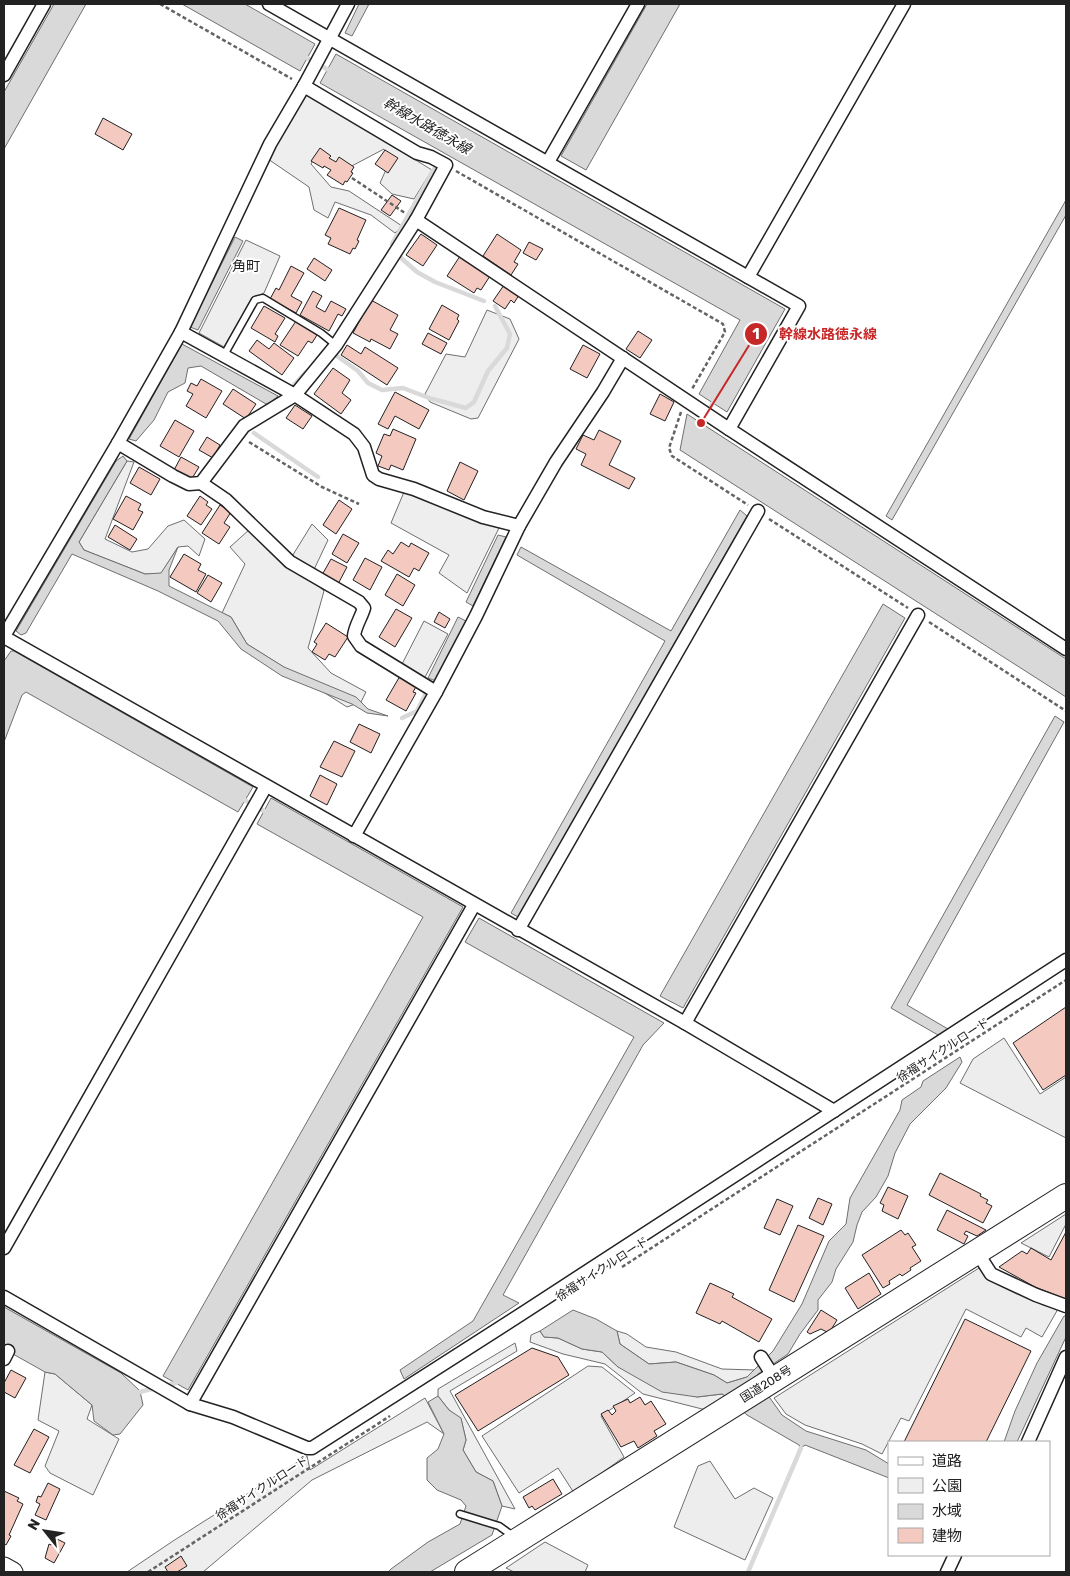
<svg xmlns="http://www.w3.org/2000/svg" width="1070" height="1576" viewBox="0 0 1070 1576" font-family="Rubik,'Noto Sans JP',sans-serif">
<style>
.green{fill:#eee;stroke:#6f6f6f}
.parking{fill:#ededed;stroke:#6f6f6f}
.water{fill:#d9d9d9;stroke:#6f6f6f}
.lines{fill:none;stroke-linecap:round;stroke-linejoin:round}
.stream{stroke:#d9d9d9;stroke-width:4.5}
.building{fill:#f3c9c0;stroke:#222}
.lane-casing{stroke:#222;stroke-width:9}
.street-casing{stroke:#222;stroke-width:15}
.secondary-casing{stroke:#222;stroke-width:21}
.highway-casing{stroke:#222;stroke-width:26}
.path{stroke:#646464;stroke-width:2.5;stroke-dasharray:4 2.5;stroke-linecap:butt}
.lane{stroke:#fff;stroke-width:6}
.street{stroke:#fff;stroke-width:12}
.secondary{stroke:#fff;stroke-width:19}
.highway{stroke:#fff;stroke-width:24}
.labels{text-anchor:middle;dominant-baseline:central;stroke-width:4;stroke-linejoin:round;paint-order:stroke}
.street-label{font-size:12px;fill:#222;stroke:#fff}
.water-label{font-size:14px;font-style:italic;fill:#222;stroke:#fff}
.neighbourhood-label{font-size:14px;fill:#222;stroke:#fff}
.leader{fill:none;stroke:#c62828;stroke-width:2}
.callout-dot{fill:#c62828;stroke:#fff;stroke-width:2}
.mark-label{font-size:15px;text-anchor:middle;font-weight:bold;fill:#fff}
.callout-label{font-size:14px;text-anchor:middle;font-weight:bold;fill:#c62828;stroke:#fff;stroke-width:4;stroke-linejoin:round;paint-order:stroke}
</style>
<rect width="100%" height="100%" fill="#fff"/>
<!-- green -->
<g class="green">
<path d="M307,94L432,170L414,199L392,194L380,183L389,163L384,149L346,169L317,153L311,164L331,187L349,191L402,226L395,233L371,215L335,202L328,218L314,210L309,187L268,159Z"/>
<path d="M246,240L280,256L264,293L252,298L224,347L199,333Z"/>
<path d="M487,310L510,319L519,339L478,418L471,419L430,402L425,394L446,354L465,357Z"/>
<path d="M127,461L134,462L105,539L132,552L148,549L168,526L184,520L205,539L199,556L188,546L178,547L161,574H145L84,550L79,542Z"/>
<path d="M404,492L499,528L467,593L439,573L449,555L391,523Z"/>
<path d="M312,524L328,540L310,578L324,591L308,648L331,673L366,692L361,702L347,707L247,644L231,617L222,613L245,564L230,547L250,529L291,558Z"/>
<path d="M424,621L448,634L424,679L401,666Z"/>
<path d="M540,1331L544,1337L558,1338L582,1349L602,1352L618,1367L697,1397L722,1394L727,1397L706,1410L643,1394L605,1364L563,1354L530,1342L531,1335Z"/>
<path d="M617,1331L627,1334L646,1347L676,1352L722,1369L755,1370L747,1377L727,1383L714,1375L676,1362L649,1364L620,1344Z"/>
<path d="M515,1343L517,1351L450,1391L515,1509L502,1506L493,1481L476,1472L463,1450L466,1440L461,1419L449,1410L438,1396V1389Z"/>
<path d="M45,1372L55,1374L92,1405L87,1419L119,1439L93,1495L50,1473L45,1466L59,1431L38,1420Z"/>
<path d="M425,1398L444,1434L427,1422L312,1480L203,1572H127L173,1541L307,1456L310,1470Z"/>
</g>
<!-- parking -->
<g class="parking">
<path d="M1004,1038L1040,1094L1066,1077V1138L960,1083L973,1059Z"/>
<path d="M1066,1214V1224L1049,1257L1021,1243Z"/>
<path d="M979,1268L988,1276L1043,1305L1058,1309L1042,1337L1026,1328L1021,1337L966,1309L909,1421L901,1418L882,1454L862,1444L805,1425L786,1414L774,1398Z"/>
<path d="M588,1366L602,1367L635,1393L601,1416L624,1457L574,1493L558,1468L519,1493L482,1436Z"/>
<path d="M710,1461L735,1499L754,1488L773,1498L745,1560L674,1527L698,1466Z"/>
<path d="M545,1542L588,1565L585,1572H514L506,1568Z"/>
</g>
<!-- water -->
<g class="water">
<path d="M54,4H86L4,149V92Z"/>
<path d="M182,4H245L315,44L300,71Z"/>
<path d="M359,4H369L352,36L345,33Z"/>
<path d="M647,4H680L586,170L561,156Z"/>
<path d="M336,54L785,309L727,412L699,394L740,320L320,83Z"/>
<path d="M1066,200V215L892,520L886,516Z"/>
<path d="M235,237L243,241L198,330L190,327Z"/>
<path d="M182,344L278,396L269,404H266L201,366L188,368L185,383L168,392L154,420L136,441L129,439Z"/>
<path d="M687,414L1066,659V697L680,450Z"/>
<path d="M123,456L127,461L79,542L84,550L145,574L161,573L178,547L169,570V586L231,617L247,644L284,667L356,697L368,709L388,716L367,713L352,704L282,676L241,649L218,621L158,591L72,554L26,633L21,635L16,631L116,461Z"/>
<path d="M740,510L747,516L518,917L511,913L665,641L517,555L521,547L671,631Z"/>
<path d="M498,535L506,537L473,606L466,602Z"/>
<path d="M883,604L905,618L683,1008L660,996Z"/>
<path d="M458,617L466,621L436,681L428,678Z"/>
<path d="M11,651H14L253,787L238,812L26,692L22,695L4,742V661Z"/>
<path d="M1055,716L1064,722L907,1005L948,1029L938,1035L891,1008Z"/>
<path d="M271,798L463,907L188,1390L163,1376L423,917L257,824Z"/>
<path d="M479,918L664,1023L643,1045L503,1295L519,1303L404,1379L400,1370L473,1321L634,1037L465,942Z"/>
<path d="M960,1057L962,1062L946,1088L910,1124L895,1153L888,1176L876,1197L862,1212L857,1225L853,1242L836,1269L832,1282L818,1300V1310L800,1334L788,1354L758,1374V1381L782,1415L806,1431L866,1450L889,1464V1478L805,1445L801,1448L799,1445L747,1415L727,1397L722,1394L697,1397L662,1392L618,1367L602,1352L582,1349L558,1338L544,1337L540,1331L573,1310L596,1319L617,1331L620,1344L649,1364L676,1362L714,1375L727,1383L747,1377L773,1351L802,1304L829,1241L846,1224L850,1198L900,1110L902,1100L921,1087L923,1081Z"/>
<path d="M4,1307L121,1373L140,1391L143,1405L120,1434L113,1435L94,1421L92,1405L55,1374L45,1372L13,1354L4,1343Z"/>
<path d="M1064,1316H1066V1337L1017,1442H1004L1015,1411L1037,1363Z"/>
<path d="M438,1396L449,1410L461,1418L466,1440L463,1450L476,1472L493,1481L502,1506L492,1535L430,1572H388L391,1569L428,1542L460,1524L466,1506L461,1500L437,1490L427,1480V1458L438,1449L444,1434L428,1402Z"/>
</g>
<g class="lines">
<!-- stream -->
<g class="stream">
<path d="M304,56L332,72"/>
<path d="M392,244L434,169"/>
<path d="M400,257L417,272L435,282L484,301"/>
<path d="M337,356L358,371L368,383L382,390L403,388L429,398L466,408L474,402L488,371L507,348L510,334L495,306"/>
<path d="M294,385L305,373"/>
<path d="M699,427L715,399"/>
<path d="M254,433L318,477"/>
<path d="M402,718L417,711L427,691"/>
<path d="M241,798L269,814"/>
<path d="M165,1386L176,1383L179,1378"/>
<path d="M136,1393L155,1388"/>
<path d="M748,1572L801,1448"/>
</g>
</g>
<!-- building -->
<g class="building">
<path d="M103,118L132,134L123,150L95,134Z"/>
<path d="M320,148L331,156L329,158L336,162L339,157L354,167L351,172L353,173L347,182L345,181L343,185L327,175L331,170L324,166L323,168L311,161Z"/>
<path d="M385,150L398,158L388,173L375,164Z"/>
<path d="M392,195L401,201L390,216L381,210Z"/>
<path d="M339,208L366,220L357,240L359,241L355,249L353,248L350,254L328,244L331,238L325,235Z"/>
<path d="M421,234L437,245L423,266L406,255Z"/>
<path d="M497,234L521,250L514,262L518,264L511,275L483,256Z"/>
<path d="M529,242L543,249L536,260L523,253Z"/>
<path d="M460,256L490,276L481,290L477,288L474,293L447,276Z"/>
<path d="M314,258L332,270L325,281L307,269Z"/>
<path d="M291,266L304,273L291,296L302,302L296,313L270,299L276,288L279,290Z"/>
<path d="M504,285L519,295L514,303L511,300L505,309L493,301Z"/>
<path d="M313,291L322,296L316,307L325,312L331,301L346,309L342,316L338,314L329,331L300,315Z"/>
<path d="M371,300L398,315L390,330L398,334L390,349L371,339L370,342L353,333Z"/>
<path d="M442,305L459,315L457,319L459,321L449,340L429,329Z"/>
<path d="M264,306L285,318L275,334L278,336L275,342L251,328Z"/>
<path d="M296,321L317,335L312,343L308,341L298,356L280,345Z"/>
<path d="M638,331L652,340L640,358L626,349Z"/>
<path d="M428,333L447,343L441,354L422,344Z"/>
<path d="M257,340L269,349L274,343L294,358L282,375L249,351Z"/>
<path d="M347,345L361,354L365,347L398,368L387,385L341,355Z"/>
<path d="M583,345L600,354L587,378L570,369Z"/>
<path d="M333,368L350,380L342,393L351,400L341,414L314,394Z"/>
<path d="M201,379L222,391L206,418L186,406L193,394L187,391L191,383L197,386Z"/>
<path d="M233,389L256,404L246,419L223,404Z"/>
<path d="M395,392L429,410L419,429L395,416L388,429L378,424Z"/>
<path d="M660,394L674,402L665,421L650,414Z"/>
<path d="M295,405L312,416L303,429L286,418Z"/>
<path d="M175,420L194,431L179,457L160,446Z"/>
<path d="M393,429L416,439L403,470L391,465L389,470L378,466L382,456L376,453L384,434L390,436Z"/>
<path d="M599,430L621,441L609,465L635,478L629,489L581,465L586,454L576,449L583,435L594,440Z"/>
<path d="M207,437L220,445L213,458L199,450Z"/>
<path d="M181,457L199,467L191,480L174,470Z"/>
<path d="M460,462L478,471L464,500L447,491Z"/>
<path d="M139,467L160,479L151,495L130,483Z"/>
<path d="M126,496L141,504L138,510L143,512L133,530L113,519Z"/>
<path d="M200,496L208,502L206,505L212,509L201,525L187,516Z"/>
<path d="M339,500L352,509L336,534L323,525Z"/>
<path d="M220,505L231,512L224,523L230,527L219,544L202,533Z"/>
<path d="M115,525L137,539L130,550L108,537Z"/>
<path d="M343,534L359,543L347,563L332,554Z"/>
<path d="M401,542L409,547L411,543L429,553L419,571L414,568L409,577L381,561L388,550L393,554Z"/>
<path d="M184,554L201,564L198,570L206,574L196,592L170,577Z"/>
<path d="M365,558L382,567L370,590L353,580Z"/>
<path d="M331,559L347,567L338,584L322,575Z"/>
<path d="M397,574L415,585L403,606L385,595Z"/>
<path d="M208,575L222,583L211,602L197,593Z"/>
<path d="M396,609L412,618L395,647L379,637Z"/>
<path d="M439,612L450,619L445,628L434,622Z"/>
<path d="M326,623L348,637L335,657L329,654L325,660L312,652L317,644L314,642Z"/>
<path d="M400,676L417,685L413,692L416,693L406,711L386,700Z"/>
<path d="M359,724L380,734L371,753L350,742Z"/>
<path d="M334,741L355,751L342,777L320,767Z"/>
<path d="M320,775L337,784L327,805L310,796Z"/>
<path d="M1066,1007V1075L1043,1090L1013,1043Z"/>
<path d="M940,1173L981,1194L980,1196L988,1200L986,1203L992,1206L983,1223L929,1195Z"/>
<path d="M888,1187L908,1196L898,1219L882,1211L884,1205L880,1203Z"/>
<path d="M818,1198L832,1204L823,1225L809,1218Z"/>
<path d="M777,1199L793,1206L780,1235L764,1228Z"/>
<path d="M947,1210L986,1230L977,1236L966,1231L964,1234L968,1236L964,1244L937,1230Z"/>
<path d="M798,1225L824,1236L794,1302L769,1290Z"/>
<path d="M901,1230L905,1235L908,1233L916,1245L912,1247L921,1261L910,1268L911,1270L902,1276L900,1274L889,1281L890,1284L883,1288L862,1255Z"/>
<path d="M1066,1232V1299L1035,1287L999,1267L1022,1251L1027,1254L1031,1248L1051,1260Z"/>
<path d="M869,1273L881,1294L858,1309L845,1288Z"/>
<path d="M710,1283L734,1294L732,1297L772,1319L759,1342L722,1321L720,1324L696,1313Z"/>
<path d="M821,1310L837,1320L829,1333L821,1329L810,1334L807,1332Z"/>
<path d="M965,1319L1031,1351L986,1442H904Z"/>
<path d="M532,1348L558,1357L569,1375L478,1431L455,1395Z"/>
<path d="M11,1370L26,1378L15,1398L4,1392V1383Z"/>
<path d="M640,1397L645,1405L651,1401L666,1424L654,1431L657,1436L638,1448L634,1441L621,1447L601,1414L608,1410L612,1415L616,1411L613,1406L628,1399L630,1403Z"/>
<path d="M34,1429L49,1437L30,1473L14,1465Z"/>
<path d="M553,1479L562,1494L535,1510L532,1506L529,1508L523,1497Z"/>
<path d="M48,1483L60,1489L46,1520L35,1515L40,1504L36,1502L38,1496L41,1497Z"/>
<path d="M4,1491L19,1498L17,1501L23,1504L9,1535L11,1536L6,1545L4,1544Z"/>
<path d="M55,1538L65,1543L54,1563L45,1558L49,1544L51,1545Z"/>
<path d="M181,1556L187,1566L177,1572H168L165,1567Z"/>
</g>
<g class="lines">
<defs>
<g id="lane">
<path d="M224,355L255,300L263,298L321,333L336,345"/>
<path d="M460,1514L499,1526L513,1536"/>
</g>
<g id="street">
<path d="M269,4L799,306L729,429L1066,649"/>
<path d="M4,75L44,4"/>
<path d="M548,162L638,4"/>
<path d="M416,220L729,429"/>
<path d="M748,277L904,4"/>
<path d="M181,332L295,395L354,434L364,447L373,475L379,479L414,489L483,517L519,526"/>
<path d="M118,443L173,476L189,484L201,483L244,426L295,395L336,345L416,220L446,165L431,157L417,153L304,86"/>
<path d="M201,483L226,500L290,562L359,602L364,608C361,618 355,626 354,636L361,646L436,692"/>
<path d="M4,636L118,443L181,332L270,144L304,86L348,4"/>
<path d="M4,637L685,1023L834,1111"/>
<path d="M354,836L436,692L476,616L519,526L556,462L603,392L623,358"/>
<path d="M518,930L758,511"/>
<path d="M685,1023L918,615"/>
<path d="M4,1248L266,786"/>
<path d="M977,1252L991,1274L1036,1295L1066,1306"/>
<path d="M4,1297L190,1404L233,1417L307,1448H312L523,1313L1066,960"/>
<path d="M761,1357L775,1379"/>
<path d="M4,1359L8,1351"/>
<path d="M190,1404L474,905"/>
<path d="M1028,1442L1066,1357"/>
<path d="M947,1572L955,1555"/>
</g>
<path id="secondary" d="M4,1567L13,1572"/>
<path id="highway" d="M467,1572L1066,1196"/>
</defs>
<!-- lane casing -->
<use href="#lane" class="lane-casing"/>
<!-- street casing -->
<use href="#street" class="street-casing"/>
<!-- secondary casing -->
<use href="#secondary" class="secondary-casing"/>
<!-- highway casing -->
<use href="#highway" class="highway-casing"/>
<!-- path -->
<g class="path">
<path d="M160,4L292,79"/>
<path d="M456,171L723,324L725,332L692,389"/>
<path d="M352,178L405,213"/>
<path d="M681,412L669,448L672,456L748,505"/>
<path d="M249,442L322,487L359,504"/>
<path d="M769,519L908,608"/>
<path d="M929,622L1066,711"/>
<path d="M622,1267L1066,980"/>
<path d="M148,1572L390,1416"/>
</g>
<!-- lane -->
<use href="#lane" class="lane"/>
<!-- street -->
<use href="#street" class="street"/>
<!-- secondary -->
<use href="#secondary" class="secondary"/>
<!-- highway -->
<use href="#highway" class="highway"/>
</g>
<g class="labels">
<!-- street labels -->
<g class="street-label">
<text transform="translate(943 1050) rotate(-33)">徐福サイクルロード</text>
<text transform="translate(602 1269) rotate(-33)">徐福サイクルロード</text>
<text transform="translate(766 1384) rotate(-32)">国道208号</text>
<text transform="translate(262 1488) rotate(-33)">徐福サイクルロード</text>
</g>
<!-- water labels -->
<g class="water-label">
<text transform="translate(427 126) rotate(30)">幹線水路徳永線</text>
</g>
<!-- neighbourhood labels -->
<g class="neighbourhood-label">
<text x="246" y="266">角町</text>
</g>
</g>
<!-- callouts -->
<path class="leader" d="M701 423L756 334"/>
<g class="callout-dot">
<circle cx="701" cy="423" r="5"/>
<circle cx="756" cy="334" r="12"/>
</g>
<g class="mark-label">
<text x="756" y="339">1</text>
</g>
<g class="callout-label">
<text x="828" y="339">幹線水路徳永線</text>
</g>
<!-- border -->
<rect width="1070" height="1576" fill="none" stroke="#222222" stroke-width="10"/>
<!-- legend -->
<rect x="888" y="1441" width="162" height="115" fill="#ffffff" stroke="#a7a7a7"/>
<rect x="898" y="1457" width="25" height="8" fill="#ffffff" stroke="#a7a7a7"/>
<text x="932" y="1466" font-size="15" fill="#222222">道路</text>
<rect x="898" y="1478" width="25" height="15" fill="#eeeeee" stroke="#a7a7a7"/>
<text x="932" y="1491" font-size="15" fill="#222222">公園</text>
<rect x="898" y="1504" width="25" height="15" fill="#d9d9d9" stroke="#a7a7a7"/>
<text x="932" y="1516" font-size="15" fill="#222222">水域</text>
<rect x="898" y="1528" width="25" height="15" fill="#f3c9c0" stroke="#a7a7a7"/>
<text x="932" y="1541" font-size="15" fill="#222222">建物</text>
<!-- north arrow -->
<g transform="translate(45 1531) rotate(300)" stroke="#ffffff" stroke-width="4" paint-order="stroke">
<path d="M0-4L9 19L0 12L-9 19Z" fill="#222222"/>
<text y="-8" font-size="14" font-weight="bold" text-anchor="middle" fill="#222222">N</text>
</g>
</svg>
